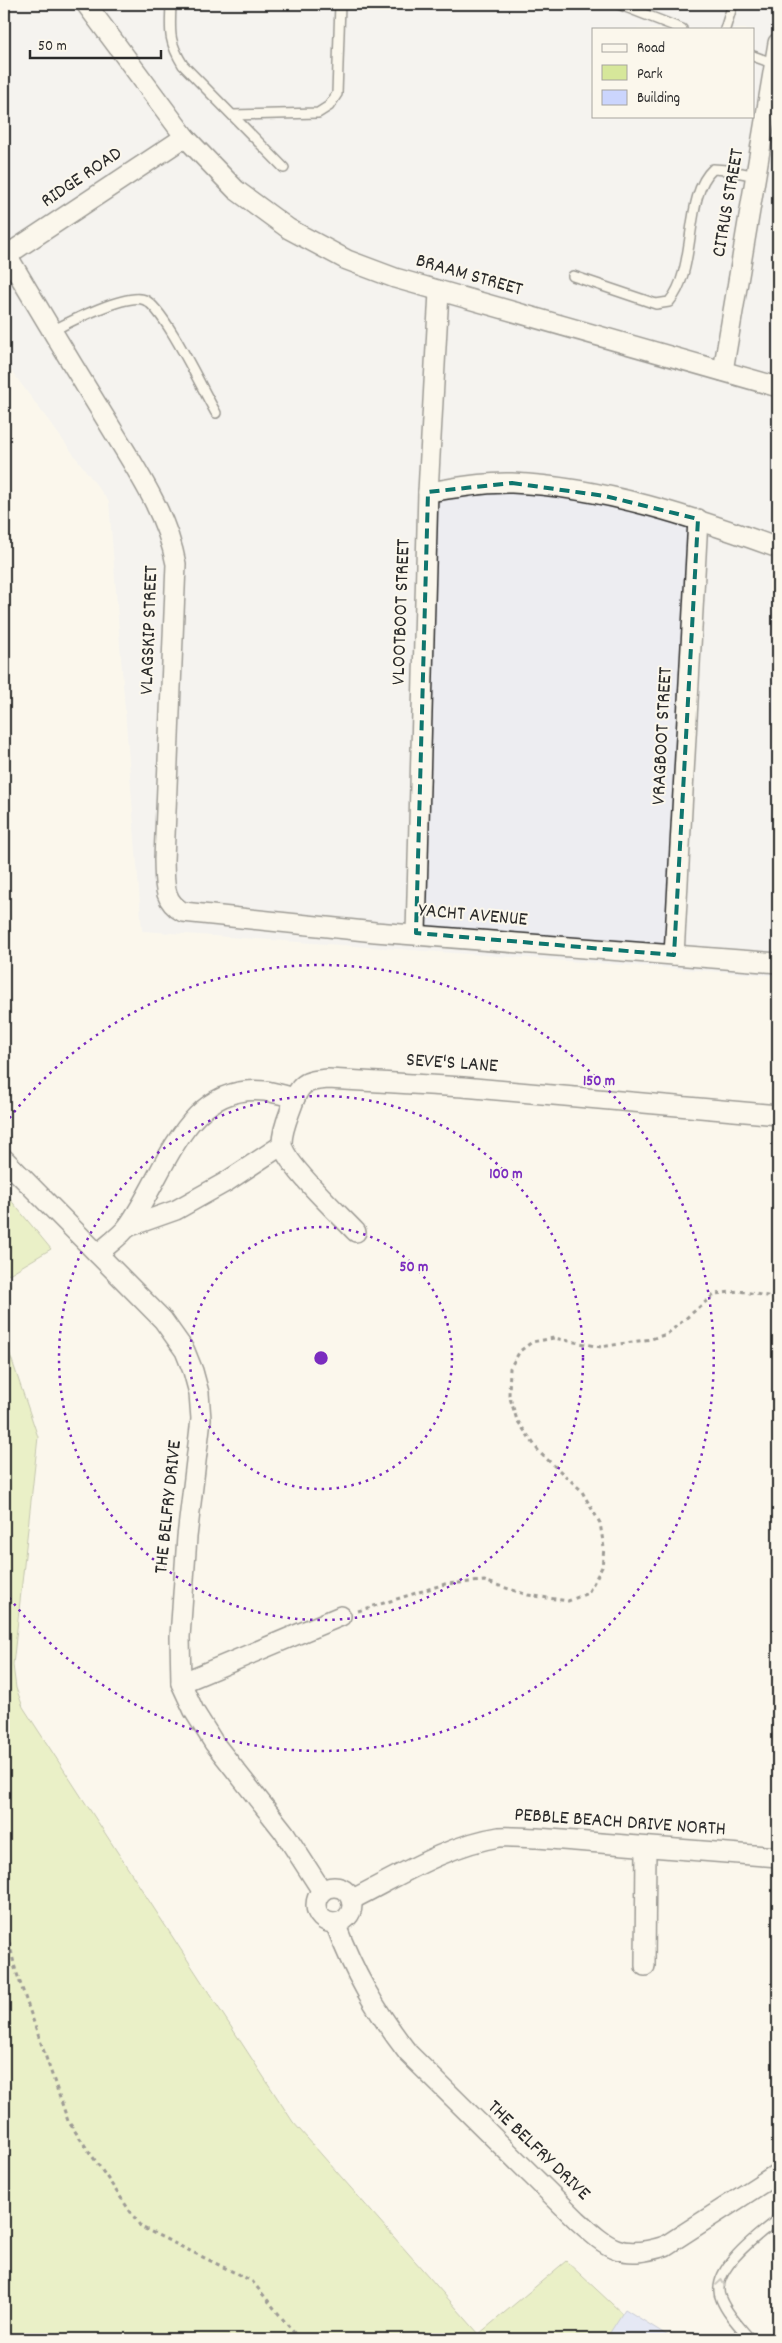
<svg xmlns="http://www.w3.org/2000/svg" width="782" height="2343" viewBox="0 0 782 2343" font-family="Dekko,sans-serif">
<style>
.built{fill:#ededf1;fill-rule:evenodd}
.green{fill:#d6e79a;stroke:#808962}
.water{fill:#8bd8ea;stroke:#65939e}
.building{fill:#cbd5fd;stroke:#8e95b1}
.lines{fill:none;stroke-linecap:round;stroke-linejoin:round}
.service-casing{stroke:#2b2b2b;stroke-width:12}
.minor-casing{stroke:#2b2b2b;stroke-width:22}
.path{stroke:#2b2b2b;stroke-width:3;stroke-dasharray:4 4;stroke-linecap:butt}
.service{stroke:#fbf7ec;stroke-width:9}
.minor{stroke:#fbf7ec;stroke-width:19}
.oneway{stroke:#93918c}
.marked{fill:none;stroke:#0f766e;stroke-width:4;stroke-dasharray:10 6;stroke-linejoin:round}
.ring{fill:none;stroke:#7b2cbf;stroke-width:2.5;stroke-dasharray:2.5 5}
.labels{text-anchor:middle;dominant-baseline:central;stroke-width:4;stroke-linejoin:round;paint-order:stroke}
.street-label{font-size:20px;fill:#2b2b2b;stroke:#fbf7ec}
.centre{fill:#7b2cbf;stroke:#fbf7ec;stroke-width:2.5}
.ring-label{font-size:15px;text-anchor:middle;font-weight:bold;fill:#7b2cbf;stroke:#fbf7ec;stroke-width:4;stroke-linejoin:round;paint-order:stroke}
</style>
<rect width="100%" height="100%" fill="#fbf7ec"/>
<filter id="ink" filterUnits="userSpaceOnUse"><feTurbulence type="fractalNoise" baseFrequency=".02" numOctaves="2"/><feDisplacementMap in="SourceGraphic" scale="10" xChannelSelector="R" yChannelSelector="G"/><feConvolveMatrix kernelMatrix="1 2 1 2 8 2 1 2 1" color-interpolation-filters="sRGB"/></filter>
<g filter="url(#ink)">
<!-- built -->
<path class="built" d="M4,4H778V976L142,931L109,502L4,361ZM593,29H753V116H593Z"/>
<!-- green -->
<g class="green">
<path d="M4,1192L51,1249L4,1277Z"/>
<path d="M4,1337L38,1437L13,1665L16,1688L23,1707L293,2122L479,2334L566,2261L626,2317L612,2339H4Z"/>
</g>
<!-- water -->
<path class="water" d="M4,2094L7,2097L6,2157L4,2162Z"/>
<!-- building -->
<path class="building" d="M625,2309L673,2339H606Z"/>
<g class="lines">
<defs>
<g id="service">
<path d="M171,4C170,31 168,41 183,65L284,168"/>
<path d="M618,4L682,29"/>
<path d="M725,29L733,4"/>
<path d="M753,56L775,64"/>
<path d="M233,115L318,113L329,106L337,94L340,4"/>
<path d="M573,276L656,304L669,302C698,269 683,196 713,169L727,170L756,176"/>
<path d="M52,331C69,322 128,292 145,300C165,309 203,391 216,413"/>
<path d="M750,2339C740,2327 727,2314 721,2299C708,2271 759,2234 778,2219"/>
</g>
<g id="minor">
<path d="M86,4L185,137L236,190L289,229L347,260L395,278L778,387"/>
<path d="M7,255C40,311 73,366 107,421C134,466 166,511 176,564L164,860C165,882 162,901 183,912L375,932L778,963"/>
<path d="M4,257L185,137"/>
<path d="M723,371L778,43"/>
<path d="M428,492C456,488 484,482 512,483C603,487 693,517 778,548"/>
<path d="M416,933L428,492L439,292"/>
<path d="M674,955L698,519"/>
<path d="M4,1159L163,1320L185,1351L193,1371L199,1393L201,1419L187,1537L180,1637L181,1683L194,1711L214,1743L284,1832L322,1891"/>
<path d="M128,1227L176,1210L226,1182L282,1145"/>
<path d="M356,1232C340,1215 283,1162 282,1143C282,1130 288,1117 292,1106C300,1083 304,1081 328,1079L463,1087L778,1115"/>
<path d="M98,1254C107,1245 121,1236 128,1226C166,1174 185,1082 265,1091C275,1092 285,1096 295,1098"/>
<path d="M181,1683L341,1616"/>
<circle cx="334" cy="1905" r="18"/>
<path d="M351,1900C397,1877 447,1845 499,1837C511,1836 524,1838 537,1838L778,1857"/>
<path d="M335,1923C354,1973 375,2010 408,2053L577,2220C609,2249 621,2260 665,2246L778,2173"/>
<path d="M645,1966L646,1847"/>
</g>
</defs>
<!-- service casing -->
<use href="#service" class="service-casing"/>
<!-- minor casing -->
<use href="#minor" class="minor-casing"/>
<!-- path -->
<g class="path">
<path d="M358,1611L445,1584L484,1581L528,1595L568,1601L588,1593L602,1567L604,1548L600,1523L581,1490L540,1453L517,1420L509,1395L510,1368L520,1351L532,1342L554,1338L601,1347L651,1339L667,1334L715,1294L739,1291L778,1298"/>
<path d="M4,1919L15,1968L68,2121L141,2227L252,2281L299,2339"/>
</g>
<!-- service -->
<use href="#service" class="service"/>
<!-- minor -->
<use href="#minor" class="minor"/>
</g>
<!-- one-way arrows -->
<defs><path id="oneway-chevron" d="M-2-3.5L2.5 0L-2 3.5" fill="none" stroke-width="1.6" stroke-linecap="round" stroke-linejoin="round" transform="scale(1.25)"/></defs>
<use class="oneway" href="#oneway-chevron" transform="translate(721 2283) rotate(-81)"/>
</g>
<!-- marked area -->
<path d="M0 0H782V2343H0ZM512,483L605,496L698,519L674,955L416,933L428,492Z" fill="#fbf7ec" fill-opacity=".55" fill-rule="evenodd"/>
<path class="marked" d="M512,483L605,496L698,519L674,955L416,933L428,492Z"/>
<!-- distance rings -->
<g class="ring">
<circle cx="321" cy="1358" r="131"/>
<circle cx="321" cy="1358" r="262"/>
<path d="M5 1124A393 393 0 1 1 5 1592"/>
</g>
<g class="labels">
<!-- street labels -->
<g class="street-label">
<text transform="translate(82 178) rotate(-34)">RIDGE ROAD</text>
<text transform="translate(729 203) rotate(-80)">CITRUS STREET</text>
<text transform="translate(469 276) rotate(16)">BRAAM STREET</text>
<text transform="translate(402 612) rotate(-88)">VLOOTBOOT STREET</text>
<text transform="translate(150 630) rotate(-88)">VLAGSKIP STREET</text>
<text transform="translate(663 736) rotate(-87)">VRAGBOOT STREET</text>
<text transform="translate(473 916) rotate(5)">YACHT AVENUE</text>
<text transform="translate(452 1064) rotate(4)">SEVE'S LANE</text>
<text transform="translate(169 1507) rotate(-84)">THE BELFRY DRIVE</text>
<text transform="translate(620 1823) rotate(4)">PEBBLE BEACH DRIVE NORTH</text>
<text transform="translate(538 2151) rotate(44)">THE BELFRY DRIVE</text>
</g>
</g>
<circle cx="321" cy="1358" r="8" class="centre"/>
<g class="ring-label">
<text x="599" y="1085">150 m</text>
<text x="506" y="1178">100 m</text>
<text x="414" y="1271">50 m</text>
</g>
<!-- margin -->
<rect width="782" height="2343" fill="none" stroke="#fbf7ec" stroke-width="20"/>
<rect x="10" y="10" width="762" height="2323" fill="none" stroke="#2b2b2b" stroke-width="2" filter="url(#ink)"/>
<!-- legend -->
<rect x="592" y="28" width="162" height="90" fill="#fbf7ec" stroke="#a8a59f"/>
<rect x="602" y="44" width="25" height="8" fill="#fbf7ec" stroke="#a8a59f"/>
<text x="637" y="52" font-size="15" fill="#2b2b2b">Road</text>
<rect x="602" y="65" width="25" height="15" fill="#d6e79a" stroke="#a8a59f"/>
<text x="637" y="78" font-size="15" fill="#2b2b2b">Park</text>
<rect x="602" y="90" width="25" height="15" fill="#cbd5fd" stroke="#a8a59f"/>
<text x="637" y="102" font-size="15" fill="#2b2b2b">Building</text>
<!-- scale -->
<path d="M30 50v8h131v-8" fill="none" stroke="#2b2b2b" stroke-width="2.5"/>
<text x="38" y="50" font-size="15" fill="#2b2b2b" stroke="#fbf7ec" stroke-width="4" paint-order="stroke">50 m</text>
</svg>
